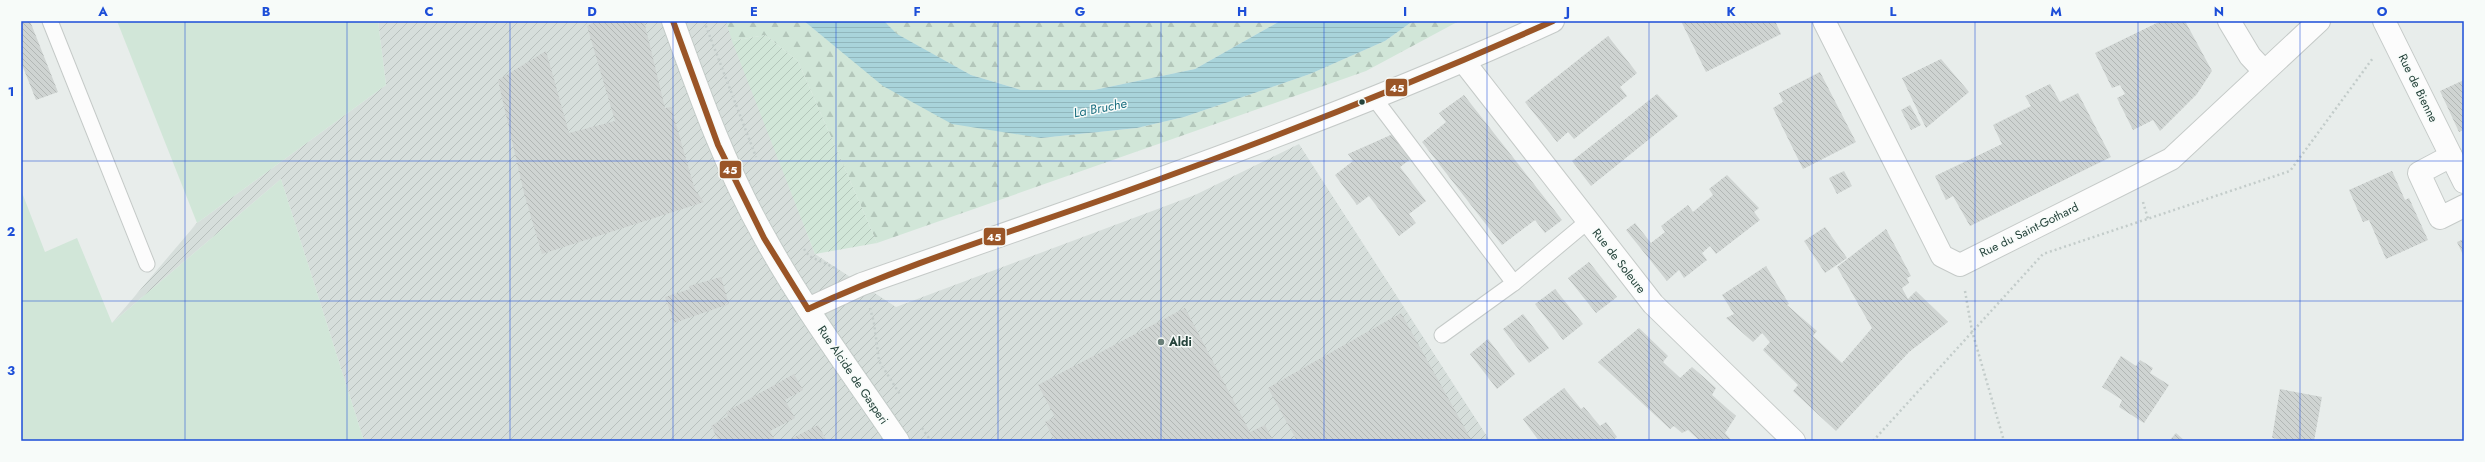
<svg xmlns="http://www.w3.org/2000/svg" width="2485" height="462" viewBox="0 0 2485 462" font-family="Jost,sans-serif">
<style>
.industrial{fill:url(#industrial-furrows)}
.grass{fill:#d1e6d8}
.forest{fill:url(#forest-firs)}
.garden{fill:url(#garden-furrows)}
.water{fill:url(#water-rules)}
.building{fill:url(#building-back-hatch)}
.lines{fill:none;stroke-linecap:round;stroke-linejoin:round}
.service-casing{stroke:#c5cac8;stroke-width:17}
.minor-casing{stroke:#c5cac8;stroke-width:24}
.secondary-casing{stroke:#c3cbc8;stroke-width:24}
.path{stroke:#c3ccca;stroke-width:2.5;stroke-dasharray:2 3;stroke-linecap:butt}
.service{stroke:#fcfcfc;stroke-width:15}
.minor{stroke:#fcfcfc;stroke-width:22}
.secondary{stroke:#fcfcfc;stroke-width:22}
.bus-1-casing{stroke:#f7fbf9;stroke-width:9}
.bus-1{stroke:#9a5527;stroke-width:6}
.grid{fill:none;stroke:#1d4ed8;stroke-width:1;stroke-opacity:0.55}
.bus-dot{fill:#24423a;stroke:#f7fbf9;stroke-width:1.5}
.poi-dot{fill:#697e78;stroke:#f7fbf9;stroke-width:1.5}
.labels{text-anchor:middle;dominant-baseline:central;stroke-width:3;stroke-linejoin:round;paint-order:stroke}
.street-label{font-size:12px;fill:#24423a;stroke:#f7fbf9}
.poi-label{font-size:12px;font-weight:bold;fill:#24423a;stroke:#f7fbf9;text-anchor:start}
.water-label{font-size:13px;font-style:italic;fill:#1c6f80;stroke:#f7fbf9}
.line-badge{stroke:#f7fbf9;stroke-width:1.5}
.badge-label{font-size:11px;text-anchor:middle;font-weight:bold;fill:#fff}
.neatline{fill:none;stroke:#1d4ed8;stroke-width:1.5}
.grid-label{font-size:13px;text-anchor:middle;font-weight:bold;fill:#1d4ed8}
</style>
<defs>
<pattern id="industrial-furrows" width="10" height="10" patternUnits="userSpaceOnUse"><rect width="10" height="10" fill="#d6dedb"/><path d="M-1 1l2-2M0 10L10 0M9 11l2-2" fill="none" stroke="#b8c0bd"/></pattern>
<pattern id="forest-firs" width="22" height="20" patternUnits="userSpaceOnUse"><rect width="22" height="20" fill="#d1e6d8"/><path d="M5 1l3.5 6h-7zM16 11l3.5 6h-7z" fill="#b3c6ba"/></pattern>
<pattern id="garden-furrows" width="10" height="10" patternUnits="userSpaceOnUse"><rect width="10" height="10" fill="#d1e6d8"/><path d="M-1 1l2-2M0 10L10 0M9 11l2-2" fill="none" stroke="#b3c6ba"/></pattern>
<pattern id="water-rules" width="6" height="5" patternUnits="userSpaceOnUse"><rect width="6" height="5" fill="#a9d4db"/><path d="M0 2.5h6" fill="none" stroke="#91b7bd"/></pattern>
<pattern id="building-back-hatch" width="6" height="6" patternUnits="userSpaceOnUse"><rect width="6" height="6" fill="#cfd4d2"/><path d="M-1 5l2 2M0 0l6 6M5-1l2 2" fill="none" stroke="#b2b7b5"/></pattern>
</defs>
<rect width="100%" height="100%" fill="#e8edeb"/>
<!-- industrial -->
<path class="industrial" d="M378,21H726L815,254L896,307L1195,195L1299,144L1490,441H364L281,179L112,323L197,223L386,85Z"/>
<!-- grass -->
<g class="grass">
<path d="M117,21H378L386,85L197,223Z"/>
<path d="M281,179L364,441H21V190L45,252L77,238L112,323Z"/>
</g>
<!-- forest -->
<g class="forest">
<path d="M726,21H804L830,42L1041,138L1137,128L1184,117L1310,74L1385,41L1413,21H1459L1366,71L877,243L798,61L765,35L732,41Z"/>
<path d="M884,21H1280L1195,69L1094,90H1021L971,75L896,34Z"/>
</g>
<!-- garden -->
<path class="garden" d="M765,35L798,61L877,243L815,254L732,41Z"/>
<!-- water -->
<path class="water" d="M804,21H884L897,34L971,75L1021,90H1094L1195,69L1280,21H1413L1385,41L1310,74L1184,117L1137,128L1041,138L952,124L883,86Z"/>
<!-- building -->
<g class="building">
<path d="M21,21H30L58,92L36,100L21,62Z"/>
<path d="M596,21H644L665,108L671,107L695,190L704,202L542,254L524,193L498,80L546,51L569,133L615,121L587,26Z"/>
<path d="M1681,21H1775L1781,34L1706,72Z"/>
<path d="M2161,21H2185L2212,71L2197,94L2160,131L2153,120L2133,130L2117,98L2125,94L2120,85L2112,88L2095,53Z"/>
<path d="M1608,36L1637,73L1620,87L1627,96L1574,139L1568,132L1557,142L1525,102Z"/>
<path d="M1941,59L1969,92L1926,128L1902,78Z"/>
<path d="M1820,72L1856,142L1803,169L1773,108L1783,102L1779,93Z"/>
<path d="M2464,80V130L2459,132L2440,91Z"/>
<path d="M2050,84L2060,102L2078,93L2111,157L1970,226L1953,196L1946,200L1935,176L2002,144L1993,125L2031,106L2025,96Z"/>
<path d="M1657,94L1678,116L1591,186L1572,161Z"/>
<path d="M1464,95L1562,220L1545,233L1535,220L1502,245L1422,142L1446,122L1439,113Z"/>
<path d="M1910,105L1921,125L1911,130L1901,110Z"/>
<path d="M1393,134L1412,158L1400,167L1426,201L1409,214L1416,223L1399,236L1369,196L1357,205L1335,175L1353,161L1348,154Z"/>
<path d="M1844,171L1852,186L1837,194L1829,178Z"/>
<path d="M2392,171L2405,200L2409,198L2428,240L2386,259L2369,220L2363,222L2349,190Z"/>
<path d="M1727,175L1759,208L1754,212L1760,220L1716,254L1710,246L1702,253L1707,260L1684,278L1679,270L1667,281L1626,230L1635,223L1651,243L1665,232L1661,226L1688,205L1693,212L1713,195L1709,189Z"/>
<path d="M1825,227L1847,258L1825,273L1804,241Z"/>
<path d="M1886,229L1911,276L1907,278L1909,283L1902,288L1908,299L1916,291L1948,322L1909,352L1836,431L1793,391L1798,385L1763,350L1770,342L1762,333L1753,342L1726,318L1734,314L1722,295L1766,266L1789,304L1787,305L1817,331L1813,336L1842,363L1872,328L1837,267Z"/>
<path d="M2464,239V257L2457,242Z"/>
<path d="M1589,262L1617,297L1596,313L1568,278Z"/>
<path d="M721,277L729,304L674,323L665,297L690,289L689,286Z"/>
<path d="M1555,289L1583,324L1563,340L1535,304Z"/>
<path d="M1185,308L1250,432L1265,425L1273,440L1055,441L1045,422L1055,417L1038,385Z"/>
<path d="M1401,313L1472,441H1297L1268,388Z"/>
<path d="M1523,314L1549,348L1529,363L1503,329Z"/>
<path d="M1639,328L1668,356L1663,362L1680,378L1692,367L1716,388L1712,395L1736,416L1725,433L1732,441H1700L1688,430L1682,433L1674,426L1670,429L1598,362Z"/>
<path d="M1488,339L1515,374L1497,389L1470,354Z"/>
<path d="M2121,356L2136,366L2140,360L2153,368L2150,373L2169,385L2144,423L2119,407L2122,400L2102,387Z"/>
<path d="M794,374L803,390L785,400L795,418L770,431L775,441H719L711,426L728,416L726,412Z"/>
<path d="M1564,388L1581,409L1584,407L1600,426L1606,422L1617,437L1612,441H1539L1523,419Z"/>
<path d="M2280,389L2322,397L2314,441H2289L2272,438Z"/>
<path d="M818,425L827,441H787Z"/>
<path d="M2176,433L2185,441H2169Z"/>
</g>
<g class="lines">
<defs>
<g id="service">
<path d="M50,21L147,264"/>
<path d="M1374,98L1514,283"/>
<path d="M1442,335L1514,283L1588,221"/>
</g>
<g id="minor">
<path d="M1824,21L1942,256L1960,265L2171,159L2319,21"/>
<path d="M2229,21L2250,56L2264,71"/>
<path d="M2384,21L2464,182"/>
<path d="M1464,62L1653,304L1794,441"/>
<path d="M2451,156L2419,173L2440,218L2464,206"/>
<path d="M808,309L862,284C1095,202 1329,124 1553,21"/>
</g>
<path id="secondary" d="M673,21C700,96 726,169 765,238C804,309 853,374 898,441"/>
</defs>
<!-- service casing -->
<use href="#service" class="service-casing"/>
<!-- minor casing -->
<use href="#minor" class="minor-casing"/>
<!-- secondary casing -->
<use href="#secondary" class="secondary-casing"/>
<!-- path -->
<g class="path">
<path d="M704,21L756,157"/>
<path d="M2143,202L2148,219"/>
<path d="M804,249L809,256L835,268"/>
<path d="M1965,291L1972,331L2004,441"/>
<path d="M870,308L874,323L879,361L901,396"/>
<path d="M922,428L931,441"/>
<path d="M1873,441L2043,254L2290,171L2373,58"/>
</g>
<!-- service -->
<use href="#service" class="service"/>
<!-- minor -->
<use href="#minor" class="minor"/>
<!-- secondary -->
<use href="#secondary" class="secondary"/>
<defs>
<g id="bus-1">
<path d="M673,21L718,145L764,238L808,309"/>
<path d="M808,309C910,262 1018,230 1124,192C1269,140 1412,84 1553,21"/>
</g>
</defs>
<!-- bus-1 casing -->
<use href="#bus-1" class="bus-1-casing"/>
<!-- bus-1 -->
<use href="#bus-1" class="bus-1"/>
</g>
<!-- grid -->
<path class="grid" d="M185,21V441M347,21V441M510,21V441M673,21V441M836,21V441M998,21V441M1161,21V441M1324,21V441M1487,21V441M1649,21V441M1812,21V441M1975,21V441M2138,21V441M2300,21V441M21,161H2464M21,301H2464"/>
<!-- markers -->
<circle class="bus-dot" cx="1362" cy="102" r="3.5"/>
<circle class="poi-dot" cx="1161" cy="342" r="4"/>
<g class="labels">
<!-- street labels -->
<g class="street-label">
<text transform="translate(2418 88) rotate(64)">Rue de Bienne</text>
<text transform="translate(2029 230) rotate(-26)">Rue du Saint-Gothard</text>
<text transform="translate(1619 261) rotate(52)">Rue de Soleure</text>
<text transform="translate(853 375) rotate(56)">Rue Alcide de Gasperi</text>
</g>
<!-- poi labels -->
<g class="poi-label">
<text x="1169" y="342">Aldi</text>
</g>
<!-- water labels -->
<g class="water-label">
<text transform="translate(1100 108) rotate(-11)">La Bruche</text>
</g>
</g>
<g class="line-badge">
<rect x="1385" y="78" width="23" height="19" rx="4" fill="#9a5527"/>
<rect x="719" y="160" width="23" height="19" rx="4" fill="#9a5527"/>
<rect x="983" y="227" width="23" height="19" rx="4" fill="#9a5527"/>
</g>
<g class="badge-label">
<text x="1397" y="92">45</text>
<text x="730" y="174">45</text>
<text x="994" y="241">45</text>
</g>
<!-- border -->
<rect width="2485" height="462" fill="none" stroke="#f7fbf9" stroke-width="44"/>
<rect x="22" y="22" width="2441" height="418" class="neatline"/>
<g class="grid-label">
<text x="103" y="16">A</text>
<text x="266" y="16">B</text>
<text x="429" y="16">C</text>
<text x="592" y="16">D</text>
<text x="754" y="16">E</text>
<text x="917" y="16">F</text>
<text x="1080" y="16">G</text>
<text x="1242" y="16">H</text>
<text x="1405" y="16">I</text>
<text x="1568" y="16">J</text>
<text x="1731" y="16">K</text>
<text x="1893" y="16">L</text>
<text x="2056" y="16">M</text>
<text x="2219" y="16">N</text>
<text x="2382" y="16">O</text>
<text x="11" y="96">1</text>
<text x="11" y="236">2</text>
<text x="11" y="375">3</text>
</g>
</svg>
